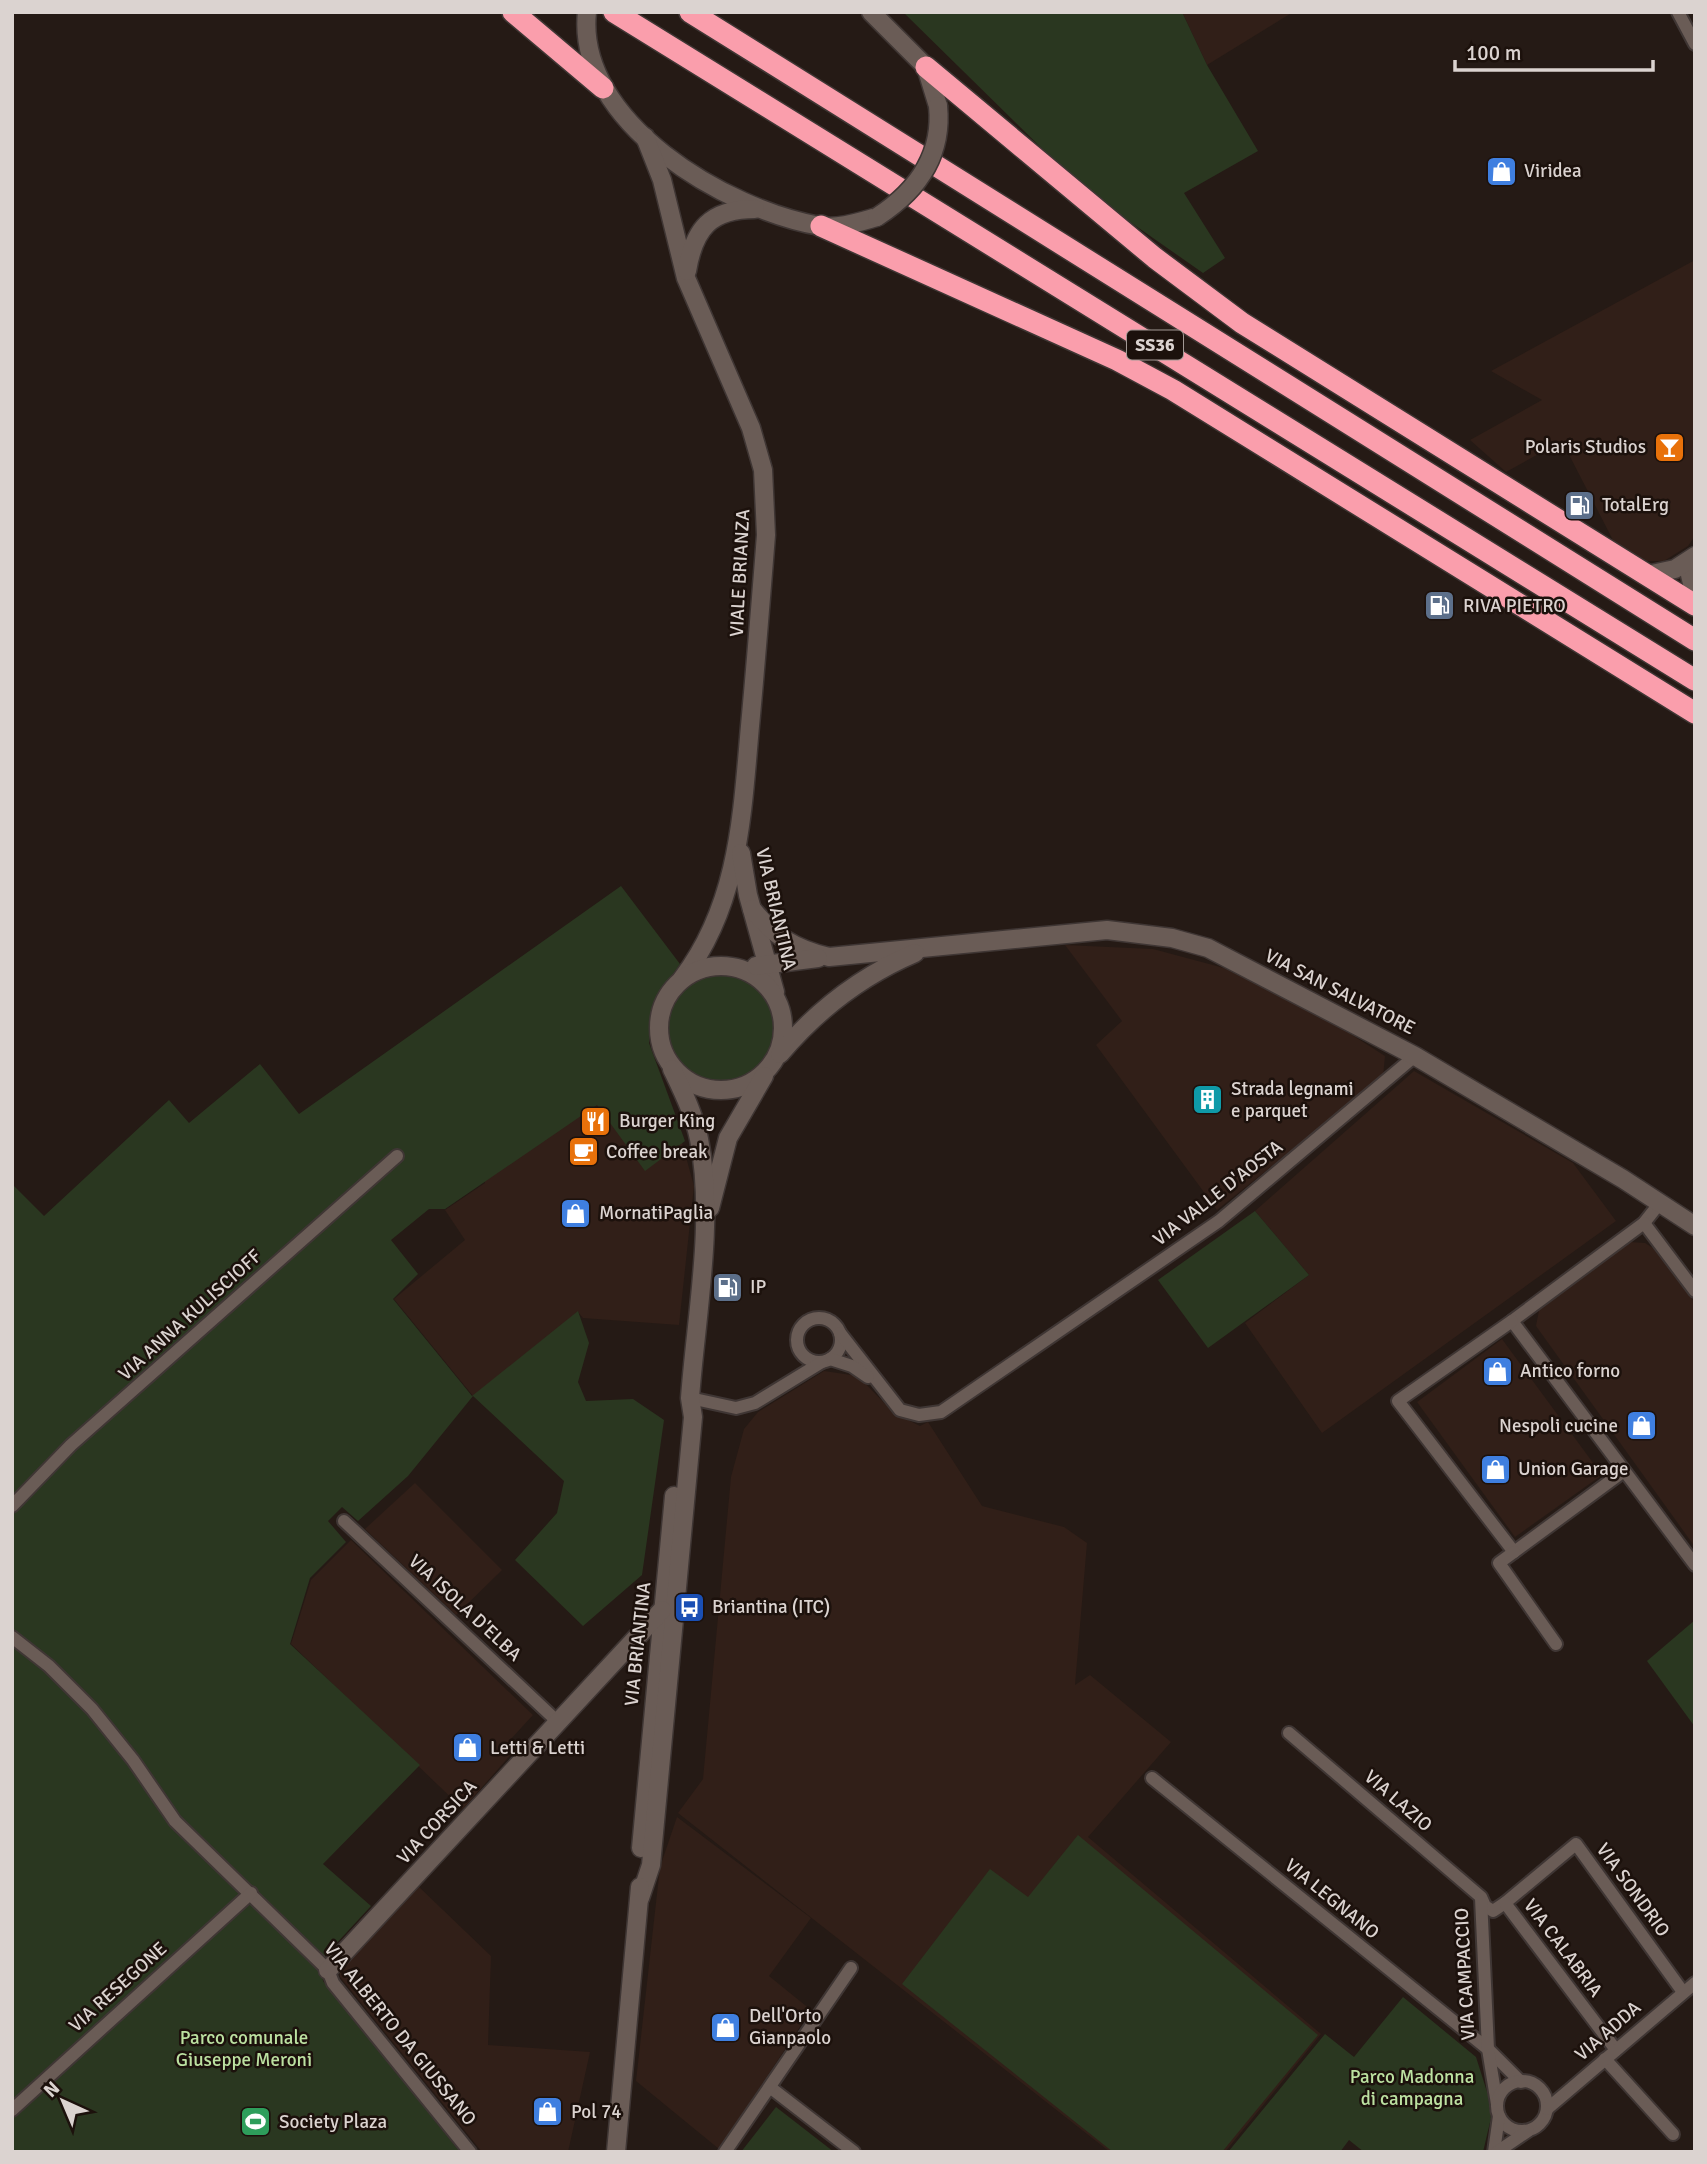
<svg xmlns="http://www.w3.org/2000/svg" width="1707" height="2164" viewBox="0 0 1707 2164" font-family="Signika,sans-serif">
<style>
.built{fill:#311f18}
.green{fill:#2a3720}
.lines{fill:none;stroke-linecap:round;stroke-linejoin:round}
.street-casing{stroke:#3f3634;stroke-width:16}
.secondary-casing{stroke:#3f3634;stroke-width:21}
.highway-casing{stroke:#3f3634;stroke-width:24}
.street{stroke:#6a5c56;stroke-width:12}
.secondary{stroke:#6a5c56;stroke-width:18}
.highway{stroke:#fa9eac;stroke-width:21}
.secondary-bridge-casing{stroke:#3f3634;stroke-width:21;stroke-linecap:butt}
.secondary-bridge{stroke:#6a5c56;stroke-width:18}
.labels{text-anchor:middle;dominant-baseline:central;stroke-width:5;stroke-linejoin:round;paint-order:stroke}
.shield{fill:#1c110c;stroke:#a29995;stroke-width:2}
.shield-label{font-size:18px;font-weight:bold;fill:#dbd3d0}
.poi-label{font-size:19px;fill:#dbd3d0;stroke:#1c110c;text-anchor:start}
.street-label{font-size:19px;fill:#dbd3d0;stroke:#1c110c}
.park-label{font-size:19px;fill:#bce1a1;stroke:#1c110c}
</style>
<rect width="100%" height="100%" fill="#251a15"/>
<!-- built -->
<g class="built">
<path d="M1182,12H1293L1207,65Z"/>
<path d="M1695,260V536L1688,546L1664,561H1645L1618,550L1562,441L1506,472L1470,440L1542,400L1491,371Z"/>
<path d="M1065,945L1153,949L1224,968L1335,1024L1385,1056L1383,1077L1217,1210L1096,1045L1122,1021Z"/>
<path d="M583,1042L675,1117L694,1186L679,1325L583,1318L578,1312L473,1396L394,1299L465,1240L445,1210L485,1183L475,1133Z"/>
<path d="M1414,1071L1573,1163L1616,1221L1322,1433L1245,1323L1309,1275L1255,1211Z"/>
<path d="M1630,1242L1645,1243L1656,1250L1695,1303V1547L1536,1326L1540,1305Z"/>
<path d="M1502,1339L1602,1475L1515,1537L1417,1402Z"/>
<path d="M824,1371L858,1376L894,1413L920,1426L928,1422L982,1506L1064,1527L1087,1543L1075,1685L1090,1675L1171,1742L1088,1837L1321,2034L1225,2152H1110L678,1813L703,1779L731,1477L744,1429L758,1412Z"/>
<path d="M415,1483L502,1570L456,1615L365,1529Z"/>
<path d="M351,1540L533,1715L510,1740L513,1752L463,1809L291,1644L311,1580Z"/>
<path d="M677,1817L811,1918L769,1976L811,2010L719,2149L636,2081L660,1867Z"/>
<path d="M418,1886L491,1956L488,2045L590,2052L568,2152H482L340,1977V1967Z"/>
</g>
<!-- green -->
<g class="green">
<path d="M903,12H1182L1207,65L1258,151L1184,193L1225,258L1203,273L1083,189Z"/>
<path d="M621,886L680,964L654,1002L649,1043L685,1141L645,1171L597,1105L445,1209H429L391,1240L418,1274L393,1299L472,1396L578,1311L589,1343L578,1382L586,1401L633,1399L664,1420L642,1575L583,1626L515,1560L557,1513L564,1481L473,1396L408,1476L358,1521L342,1507L328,1521L346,1542L310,1578L290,1644L420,1765L323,1864L371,1906L322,1959L323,1981L460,2152H12V1184L44,1216L169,1100L189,1123L260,1064L299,1114Z"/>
<circle cx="721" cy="1028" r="53"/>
<path d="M1255,1211L1309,1275L1208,1348L1158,1280Z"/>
<path d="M1695,1620V1727L1647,1661Z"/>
<path d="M1078,1835L1318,2035L1222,2152H1113L902,1984L990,1869L1028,1897Z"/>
<path d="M1403,1997L1476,2057L1488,2095L1491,2118L1483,2152H1364L1349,2140L1340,2152H1228L1325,2034L1354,2057Z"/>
<path d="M776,2107L834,2152H741Z"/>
</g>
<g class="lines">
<defs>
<g id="street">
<path d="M1678,12L1695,44"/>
<path d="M1659,1204L1644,1223L1512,1321L1695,1565"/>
<path d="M1644,1223L1695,1291"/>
<circle cx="819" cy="1340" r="22"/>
<path d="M1512,1321L1398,1401L1514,1552L1624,1471"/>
<path d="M840,1333L900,1410L919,1415L941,1412L1219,1221L1415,1056"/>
<path d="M830,1359L852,1366L868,1377"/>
<path d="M690,1398L736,1408L755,1403L822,1362"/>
<path d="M12,1506L71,1445L397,1156"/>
<path d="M344,1521L559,1723"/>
<path d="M1514,1552L1499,1563L1556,1644"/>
<path d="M12,1637L49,1666L92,1709L133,1760L175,1821L328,1970L333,1983L470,2152"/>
<path d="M1289,1733L1481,1897L1485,1906L1493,1911L1505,1903L1576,1844L1683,1992"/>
<path d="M1152,1778L1488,2049L1521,2082"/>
<path d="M1481,1898L1488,2049L1497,2104"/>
<path d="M1505,1903L1616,2050"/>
<path d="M1605,2059L1673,2134"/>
<circle cx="1522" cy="2106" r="25"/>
<path d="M771,2088L854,2152"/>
<path d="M1547,2109L1695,1983"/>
<path d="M12,2110L251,1893"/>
<path d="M725,2152L851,1968"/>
<path d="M1494,2152L1499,2116"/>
<path d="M1497,2152L1528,2131"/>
</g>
<g id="secondary">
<path d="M587,12C575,122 727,210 820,226C839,229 859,222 877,217"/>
<path d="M871,12L926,67L938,106"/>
<path d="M645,137L662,180L686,278L751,428L763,470L766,535C761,598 756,662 750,726C742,816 739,904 682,979"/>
<path d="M687,271C694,229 710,209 755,209"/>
<path d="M1695,557L1690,575L1695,596"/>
<path d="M1647,575L1675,569L1695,556"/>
<path d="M741,853L748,895L775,992"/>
<path d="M752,909C774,936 795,949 829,957L1107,930L1172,938L1208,948L1415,1056L1623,1179L1695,1226"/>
<circle cx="721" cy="1028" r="62"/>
<path d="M756,966L818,958"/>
<path d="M780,1054C818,1009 861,976 915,953"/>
<path d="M710,1208L728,1138L764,1076"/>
<path d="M641,1848L674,1496"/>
<path d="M640,1898L651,1865L655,1822L693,1417L690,1398C696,1316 715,1220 699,1139C694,1114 683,1092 672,1069"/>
<path d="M328,1970L662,1610"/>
<path d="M616,2152L640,1887"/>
</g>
<g id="highway">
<path d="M513,12L603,88"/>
<path d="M614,12L1695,680"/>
<path d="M690,12L1695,640"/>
<path d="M926,67L1155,258L1242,323L1695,605"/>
<path d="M821,226L1117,360L1173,390L1695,713"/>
</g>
</defs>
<!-- street casing -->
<use href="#street" class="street-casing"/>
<!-- secondary casing -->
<use href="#secondary" class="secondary-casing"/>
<!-- highway casing -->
<use href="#highway" class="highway-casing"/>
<!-- street -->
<use href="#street" class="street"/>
<!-- secondary -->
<use href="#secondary" class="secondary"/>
<!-- highway -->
<use href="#highway" class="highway"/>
<defs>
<path id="secondary-bridge" d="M877,217C917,191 943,156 938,106"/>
</defs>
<!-- secondary-bridge casing -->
<use href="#secondary-bridge" class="secondary-bridge-casing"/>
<!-- secondary-bridge -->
<use href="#secondary-bridge" class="secondary-bridge"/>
</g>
<!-- icons -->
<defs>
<symbol id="shop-square" viewBox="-11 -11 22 22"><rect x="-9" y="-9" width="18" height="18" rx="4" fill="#3f7fe0" stroke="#1c110c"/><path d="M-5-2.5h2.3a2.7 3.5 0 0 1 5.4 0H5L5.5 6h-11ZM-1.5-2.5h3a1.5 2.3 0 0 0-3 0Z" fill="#fff"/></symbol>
<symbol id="bar-square" viewBox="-11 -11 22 22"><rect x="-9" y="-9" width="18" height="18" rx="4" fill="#e8710a" stroke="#1c110c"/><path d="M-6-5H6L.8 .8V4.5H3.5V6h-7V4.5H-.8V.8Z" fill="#fff"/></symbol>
<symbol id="fuel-square" viewBox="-11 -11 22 22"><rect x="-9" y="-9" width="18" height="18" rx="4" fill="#5c6f8a" stroke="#1c110c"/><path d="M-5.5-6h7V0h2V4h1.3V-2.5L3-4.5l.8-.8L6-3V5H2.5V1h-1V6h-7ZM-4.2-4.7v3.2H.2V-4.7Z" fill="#fff"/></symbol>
<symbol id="building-square" viewBox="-11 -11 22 22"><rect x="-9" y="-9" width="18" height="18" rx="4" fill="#0f9aa8" stroke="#1c110c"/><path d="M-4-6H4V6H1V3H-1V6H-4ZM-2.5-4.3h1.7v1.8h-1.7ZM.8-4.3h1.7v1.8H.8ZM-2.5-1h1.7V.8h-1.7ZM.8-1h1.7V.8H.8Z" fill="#fff"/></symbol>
<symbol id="restaurant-square" viewBox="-11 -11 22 22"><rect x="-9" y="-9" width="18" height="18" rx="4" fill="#e8710a" stroke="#1c110c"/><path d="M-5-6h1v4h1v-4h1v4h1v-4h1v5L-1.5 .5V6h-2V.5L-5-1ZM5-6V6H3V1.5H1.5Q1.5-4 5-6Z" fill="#fff"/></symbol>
<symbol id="cafe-square" viewBox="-11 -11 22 22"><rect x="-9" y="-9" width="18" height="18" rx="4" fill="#e8710a" stroke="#1c110c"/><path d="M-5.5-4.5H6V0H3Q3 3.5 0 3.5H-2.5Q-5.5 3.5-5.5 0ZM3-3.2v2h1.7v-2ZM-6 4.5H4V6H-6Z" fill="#fff"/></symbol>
<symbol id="bus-square" viewBox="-11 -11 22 22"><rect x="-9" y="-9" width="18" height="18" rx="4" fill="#1a4fb4" stroke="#1c110c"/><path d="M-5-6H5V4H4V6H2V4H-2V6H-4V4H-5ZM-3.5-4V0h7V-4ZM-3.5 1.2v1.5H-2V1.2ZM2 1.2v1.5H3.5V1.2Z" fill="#fff"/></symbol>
<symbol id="stadium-square" viewBox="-11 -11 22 22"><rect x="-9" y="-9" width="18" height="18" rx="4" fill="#2e9e5b" stroke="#1c110c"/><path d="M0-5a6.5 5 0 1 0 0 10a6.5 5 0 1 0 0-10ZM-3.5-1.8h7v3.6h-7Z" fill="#fff"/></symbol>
</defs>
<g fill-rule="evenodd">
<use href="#shop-square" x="1484" y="154" width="35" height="35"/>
<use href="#bar-square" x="1652" y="430" width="35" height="35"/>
<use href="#fuel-square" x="1562" y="488" width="35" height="35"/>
<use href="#fuel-square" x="1422" y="588" width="35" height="35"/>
<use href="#building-square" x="1190" y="1082" width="35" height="35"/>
<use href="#restaurant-square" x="578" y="1104" width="35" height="35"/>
<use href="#cafe-square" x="566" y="1134" width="35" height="35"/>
<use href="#shop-square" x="558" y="1196" width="35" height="35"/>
<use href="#fuel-square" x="710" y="1270" width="35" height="35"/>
<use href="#shop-square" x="1480" y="1354" width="35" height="35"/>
<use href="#shop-square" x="1624" y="1408" width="35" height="35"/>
<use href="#shop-square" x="1478" y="1452" width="35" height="35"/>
<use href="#bus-square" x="672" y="1590" width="35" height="35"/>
<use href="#shop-square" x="450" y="1730" width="35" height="35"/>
<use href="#shop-square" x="708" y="2010" width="35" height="35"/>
<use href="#shop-square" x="530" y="2094" width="35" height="35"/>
<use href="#stadium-square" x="238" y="2104" width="35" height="35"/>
</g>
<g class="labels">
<!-- shield labels -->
<rect class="shield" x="1127" y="330.5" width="56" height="29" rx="5"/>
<g class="shield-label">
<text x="1155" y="345">SS36</text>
</g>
<!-- poi labels -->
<g class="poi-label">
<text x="1524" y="171">Viridea</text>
<text x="1646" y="447" text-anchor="end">Polaris Studios</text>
<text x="1602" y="505">TotalErg</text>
<text x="1463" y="606">RIVA PIETRO</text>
<text x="1231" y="1089">Strada legnami<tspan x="1231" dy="22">e parquet</tspan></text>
<text x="619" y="1121">Burger King</text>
<text x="606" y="1152">Coffee break</text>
<text x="599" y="1213">MornatiPaglia</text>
<text x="750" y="1287">IP</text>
<text x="1520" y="1371">Antico forno</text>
<text x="1618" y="1426" text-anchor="end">Nespoli cucine</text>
<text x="1518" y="1469">Union Garage</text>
<text x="712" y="1607">Briantina (ITC)</text>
<text x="490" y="1748">Letti &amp; Letti</text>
<text x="749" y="2016">Dell'Orto<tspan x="749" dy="22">Gianpaolo</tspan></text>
<text x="571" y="2112">Pol 74</text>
<text x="279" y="2122">Society Plaza</text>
</g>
<!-- street labels -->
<g class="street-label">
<text transform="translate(740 573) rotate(-87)">VIALE BRIANZA</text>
<text transform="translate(776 909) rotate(77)">VIA BRIANTINA</text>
<text transform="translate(1340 992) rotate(27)">VIA SAN SALVATORE</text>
<text transform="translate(1218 1193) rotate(-38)">VIA VALLE D'AOSTA</text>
<text transform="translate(190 1315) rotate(-42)">VIA ANNA KULISCIOFF</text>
<text transform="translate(465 1608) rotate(43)">VIA ISOLA D'ELBA</text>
<text transform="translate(638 1644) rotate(-84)">VIA BRIANTINA</text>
<text transform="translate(1398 1801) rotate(41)">VIA LAZIO</text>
<text transform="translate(437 1822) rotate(-47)">VIA CORSICA</text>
<text transform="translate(1633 1890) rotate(54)">VIA SONDRIO</text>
<text transform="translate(1332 1899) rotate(39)">VIA LEGNANO</text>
<text transform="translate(1563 1948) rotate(53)">VIA CALABRIA</text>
<text transform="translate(1465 1974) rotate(-93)">VIA CAMPACCIO</text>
<text transform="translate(118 1987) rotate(-42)">VIA RESEGONE</text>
<text transform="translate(1608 2031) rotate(-41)">VIA ADDA</text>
<text transform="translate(400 2034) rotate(51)">VIA ALBERTO DA GIUSSANO</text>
</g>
<!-- park labels -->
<g class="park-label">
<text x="244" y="2038">Parco comunale<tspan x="244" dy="22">Giuseppe Meroni</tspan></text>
<text x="1412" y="2077">Parco Madonna<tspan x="1412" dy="22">di campagna</tspan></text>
</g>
</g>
<!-- border -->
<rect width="1707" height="2164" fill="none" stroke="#dbd3d0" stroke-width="28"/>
<!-- north arrow -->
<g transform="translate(63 2101) rotate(316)" stroke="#1c110c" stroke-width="5" paint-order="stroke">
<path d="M0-5L12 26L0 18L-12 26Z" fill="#dbd3d0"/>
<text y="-10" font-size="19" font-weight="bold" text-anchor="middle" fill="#dbd3d0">N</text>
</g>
<!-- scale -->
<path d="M1455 60v10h198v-10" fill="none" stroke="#dbd3d0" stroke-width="3.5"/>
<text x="1466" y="60" font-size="21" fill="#dbd3d0" stroke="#1c110c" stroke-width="5" paint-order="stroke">100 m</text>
</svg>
